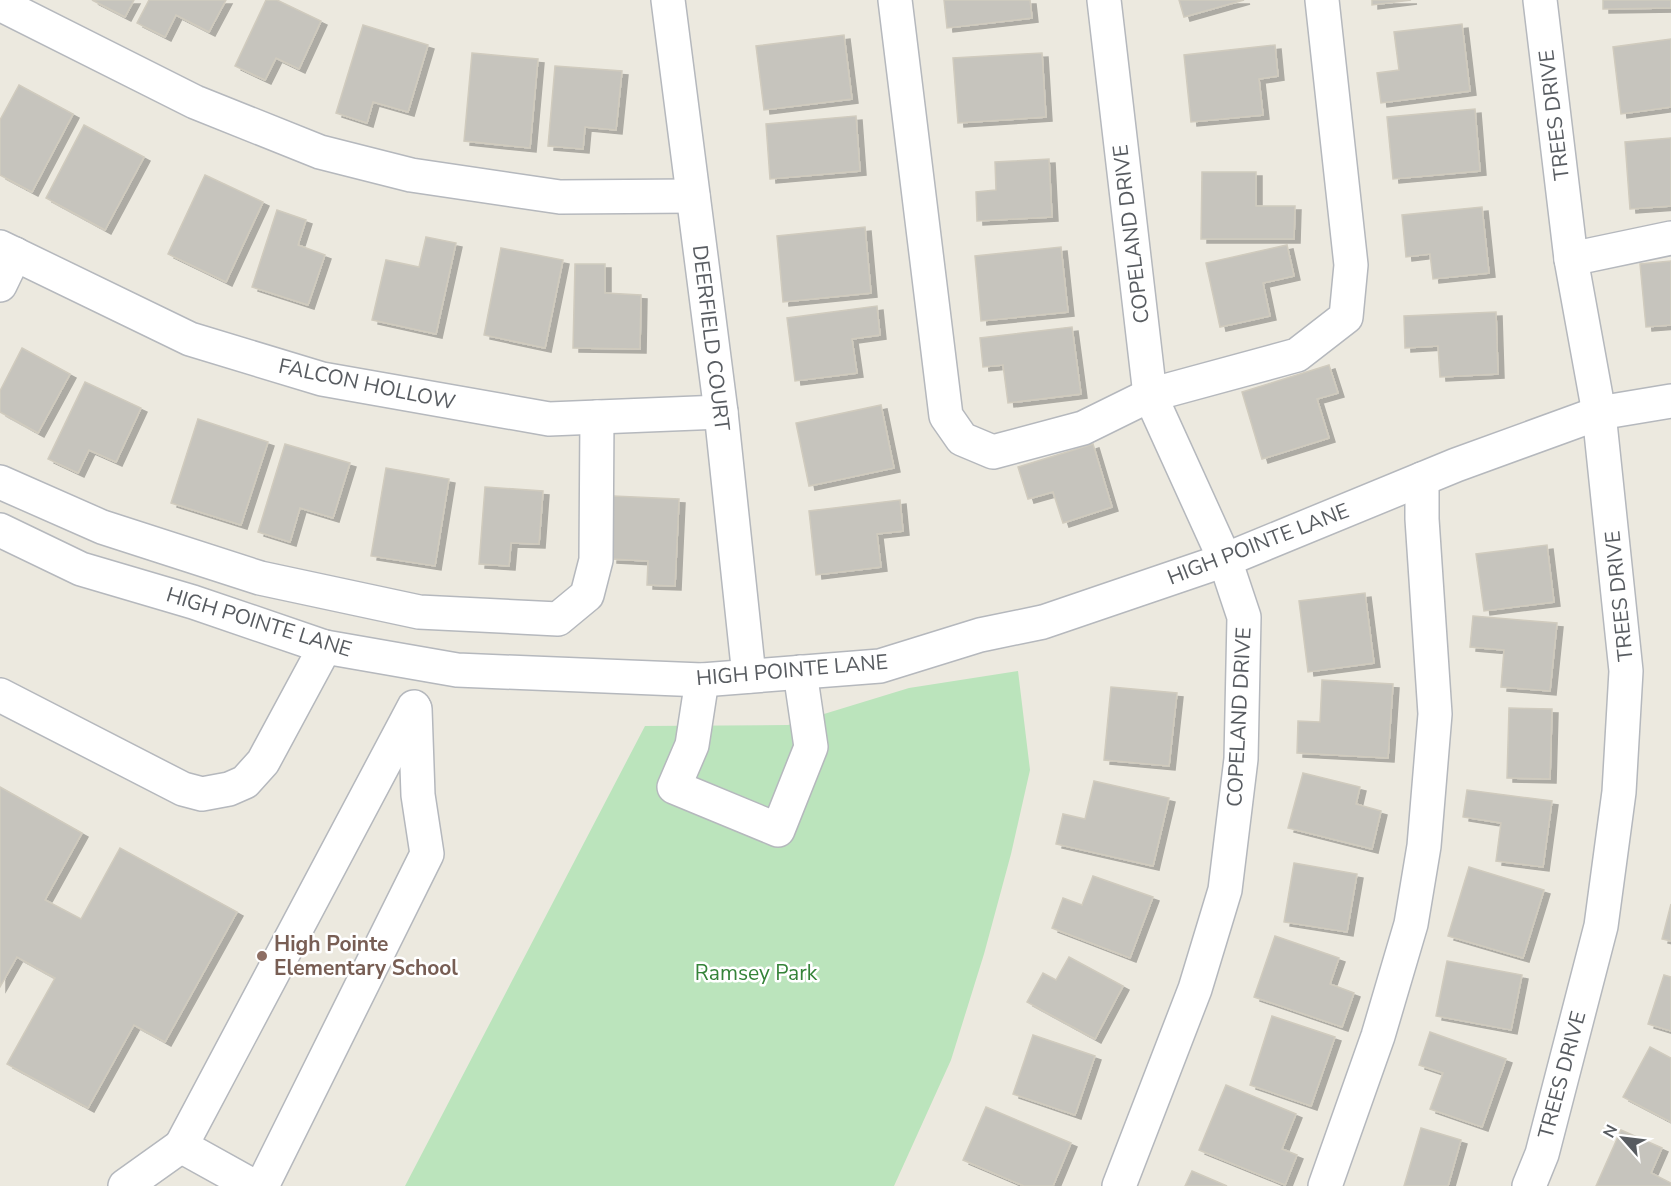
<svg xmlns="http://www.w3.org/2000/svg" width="1671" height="1186" viewBox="0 0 1671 1186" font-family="'Nunito Sans',sans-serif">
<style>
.green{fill:#bbe4bc}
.building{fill:#c6c4bd;stroke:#d0cbbe;stroke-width:1.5;filter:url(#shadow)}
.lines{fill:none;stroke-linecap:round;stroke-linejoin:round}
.minor-casing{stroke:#b5b8bd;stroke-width:36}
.minor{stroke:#fff;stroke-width:33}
.education-dot{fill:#8d6e63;stroke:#fff;stroke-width:2}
.labels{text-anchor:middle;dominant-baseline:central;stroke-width:5;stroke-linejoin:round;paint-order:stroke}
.street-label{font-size:21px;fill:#585c61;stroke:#fff}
.education-label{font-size:21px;font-weight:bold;fill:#785e54;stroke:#fff;text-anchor:start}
.park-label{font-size:21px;fill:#358339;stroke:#fff}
</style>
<defs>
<filter id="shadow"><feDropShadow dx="6" dy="4" stdDeviation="0" flood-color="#0004"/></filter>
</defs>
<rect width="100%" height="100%" fill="#ece9df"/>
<!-- green -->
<path class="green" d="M1018,671L1030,770L1011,854L984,954L951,1060L894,1186H405L645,726L788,725L909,688Z"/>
<!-- building -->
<g class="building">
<path d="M92,0H134L125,17Z"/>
<path d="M149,0H226L209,32L176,15L165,37L137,23Z"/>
<path d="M266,0H277L321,21L299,69L276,58L265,80L235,66Z"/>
<path d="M944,0H1030L1032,18L947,28Z"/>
<path d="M1179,0H1244L1184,17Z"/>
<path d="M1372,0H1411L1372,5Z"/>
<path d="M1603,0H1671V8L1603,9Z"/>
<path d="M1462,24L1470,91L1381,103L1377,73L1399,70L1394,32Z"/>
<path d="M363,25L428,45L408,112L373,102L367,123L336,113Z"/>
<path d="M844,35L852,99L764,110L756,46Z"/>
<path d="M1671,39V107L1621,114L1613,47Z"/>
<path d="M1275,45L1278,76L1259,79L1263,115L1191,122L1184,55Z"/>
<path d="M472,53L538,59L530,148L464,141Z"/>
<path d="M1042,53L1046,117L958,123L953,58Z"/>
<path d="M555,66L622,71L616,130L585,127L583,149L548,146Z"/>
<path d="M19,85L73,114L32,192L0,175V120Z"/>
<path d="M1475,109L1480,171L1393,179L1387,117Z"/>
<path d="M856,116L860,171L770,179L766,124Z"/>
<path d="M84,125L144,157L105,230L46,198Z"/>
<path d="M1671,138V206L1630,209L1625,142Z"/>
<path d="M1049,159L1052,217L977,221L976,192L996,190L995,162Z"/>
<path d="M1202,172H1256V206H1295L1294,239H1201Z"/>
<path d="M205,175L263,202L226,282L168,254Z"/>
<path d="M1482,207L1489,273L1433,279L1430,254L1406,257L1402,215Z"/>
<path d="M277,210L306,220L298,245L325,255L308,305L252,287Z"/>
<path d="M865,227L871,293L783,302L777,236Z"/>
<path d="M426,237L456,243L436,334L372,320L386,260L419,267Z"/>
<path d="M1287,245L1294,276L1263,283L1270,316L1220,327L1206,263Z"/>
<path d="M1061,247L1068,312L981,321L975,256Z"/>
<path d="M501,248L563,260L545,348L484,335Z"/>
<path d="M1671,261V325L1646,327L1640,264Z"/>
<path d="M575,264H605V293L641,295L640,349L573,348Z"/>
<path d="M877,306L880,335L852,339L857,373L795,381L787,318Z"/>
<path d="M1496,312L1498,374L1440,377L1438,346L1405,348L1404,316Z"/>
<path d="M1072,327L1081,394L1008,403L1003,365L983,367L980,338Z"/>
<path d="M22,348L70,374L38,433L0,412V391Z"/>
<path d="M1329,365L1338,393L1317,399L1329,438L1262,459L1242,392Z"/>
<path d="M85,382L141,408L116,462L89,450L78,473L48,459Z"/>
<path d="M881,405L894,468L809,486L796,423Z"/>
<path d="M198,419L268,442L241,525L171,503Z"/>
<path d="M285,444L350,463L333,518L300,508L290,542L258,532Z"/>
<path d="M1093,444L1112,507L1063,523L1053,492L1028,499L1018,467Z"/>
<path d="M386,468L449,479L435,566L371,556Z"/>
<path d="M485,487L543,491L539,544L511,543L509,566L479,564Z"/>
<path d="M613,496L679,499L675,586L647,585L648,561L611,559Z"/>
<path d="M900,500L903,531L877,534L881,567L816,575L809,511Z"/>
<path d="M1547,545L1554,602L1484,611L1476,554Z"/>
<path d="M1365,593L1374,663L1308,672L1299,601Z"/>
<path d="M1473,616L1557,623L1550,691L1501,687L1504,650L1470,647Z"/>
<path d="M1322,680L1393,684L1388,758L1297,753L1298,721L1320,722Z"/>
<path d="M1111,687L1177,693L1169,766L1104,760Z"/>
<path d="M1509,708L1552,709L1550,779L1507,778Z"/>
<path d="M1303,773L1360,787L1356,804L1381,811L1372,849L1288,828Z"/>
<path d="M1094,781L1169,798L1153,866L1056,844L1063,814L1085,819Z"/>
<path d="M0,787L82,833L45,900L81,919L120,848L237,912L165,1042L134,1025L88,1108L7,1064L55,978L17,957L0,987Z"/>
<path d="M1467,790L1552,801L1543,867L1496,861L1501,823L1463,817Z"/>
<path d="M1294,863L1357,874L1347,932L1284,922Z"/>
<path d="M1469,867L1544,890L1523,958L1448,936Z"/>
<path d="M1093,876L1153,897L1130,958L1052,928L1063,898L1082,905Z"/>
<path d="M1671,904V941L1662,939Z"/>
<path d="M1275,936L1339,958L1330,984L1354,993L1342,1027L1254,997Z"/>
<path d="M1069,957L1123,986L1095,1039L1027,1002L1043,973L1056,980Z"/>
<path d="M1447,961L1522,975L1511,1030L1436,1016Z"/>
<path d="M1664,975L1671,977V1031L1648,1024Z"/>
<path d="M1272,1016L1335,1037L1311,1106L1250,1085Z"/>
<path d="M1430,1032L1506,1059L1482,1127L1430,1109L1443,1073L1419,1065Z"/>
<path d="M1033,1035L1095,1056L1075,1115L1013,1094Z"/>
<path d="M1650,1047L1671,1058V1122L1623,1097Z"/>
<path d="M1226,1085L1296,1114L1282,1149L1297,1155L1285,1185L1199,1150Z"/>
<path d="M986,1107L1071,1143L1053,1186H1024L963,1160Z"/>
<path d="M1421,1128L1461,1140L1448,1186H1404Z"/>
<path d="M1621,1130L1662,1148L1651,1173L1671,1183V1186H1596Z"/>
<path d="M1192,1171L1227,1186H1185Z"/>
</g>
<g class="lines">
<defs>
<g id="minor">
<path d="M668,0L721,412L749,676"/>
<path d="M895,0L946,416L962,439L993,452L1083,428L1150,395L1297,355L1346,317L1351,265L1322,0"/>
<path d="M1104,0L1150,395L1225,560L1244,617L1241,759L1225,890L1195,989L1119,1186"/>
<path d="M0,4L195,102L320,152L411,175L560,197L693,196"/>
<path d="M0,247L190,339L322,379L549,419L721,412"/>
<path d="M1571,259L1671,238"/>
<path d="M0,285L15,254"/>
<path d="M0,482L102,527L260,578L419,612L558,619L587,595L596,560L597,417"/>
<path d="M0,530L81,569L193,602L325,647L457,670L702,680L880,666L980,635L1043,622L1225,560L1456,465L1599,413L1671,401"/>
<path d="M702,680L692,745L674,787L778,830L811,747L800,672"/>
<path d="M0,695L183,789L202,794L229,789L245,782L263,762L325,647"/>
<path d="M125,1186L181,1146"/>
<path d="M253,1186L181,1146L414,707"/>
<path d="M262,1186L427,854L418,795L415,709"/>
<path d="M1325,1186L1378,1036L1411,924L1424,846L1435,714L1422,519V479"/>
<path d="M1529,1186L1542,1154L1601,926L1619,792L1626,671L1599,413L1571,259L1540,0"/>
</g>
</defs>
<!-- minor casing -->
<use href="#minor" class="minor-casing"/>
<!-- minor -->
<use href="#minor" class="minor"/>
</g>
<!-- markers -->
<circle class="education-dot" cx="262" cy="956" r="6"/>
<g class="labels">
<!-- street labels -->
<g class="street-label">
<text transform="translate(1554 115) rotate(-97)">TREES DRIVE</text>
<text transform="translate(1131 234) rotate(-97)">COPELAND DRIVE</text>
<text transform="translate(711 338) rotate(83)">DEERFIELD COURT</text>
<text transform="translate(367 384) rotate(12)">FALCON HOLLOW</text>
<text transform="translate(1258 544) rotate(-21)">HIGH POINTE LANE</text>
<text transform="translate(1619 596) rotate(-96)">TREES DRIVE</text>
<text transform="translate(259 622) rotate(17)">HIGH POINTE LANE</text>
<text transform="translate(792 670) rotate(-5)">HIGH POINTE LANE</text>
<text transform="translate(1239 717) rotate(-87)">COPELAND DRIVE</text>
<text transform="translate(1562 1075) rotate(-75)">TREES DRIVE</text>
</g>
<!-- education labels -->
<g class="education-label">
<text x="274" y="944">High Pointe<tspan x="274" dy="24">Elementary School</tspan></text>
</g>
<!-- park labels -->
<g class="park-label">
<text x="756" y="973">Ramsey Park</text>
</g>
</g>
<!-- north arrow -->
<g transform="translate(1623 1138) rotate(298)" stroke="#ffffff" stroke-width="4.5" paint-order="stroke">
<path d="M0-4.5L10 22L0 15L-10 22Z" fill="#585c61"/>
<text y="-9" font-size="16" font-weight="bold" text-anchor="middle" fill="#585c61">N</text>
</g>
</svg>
